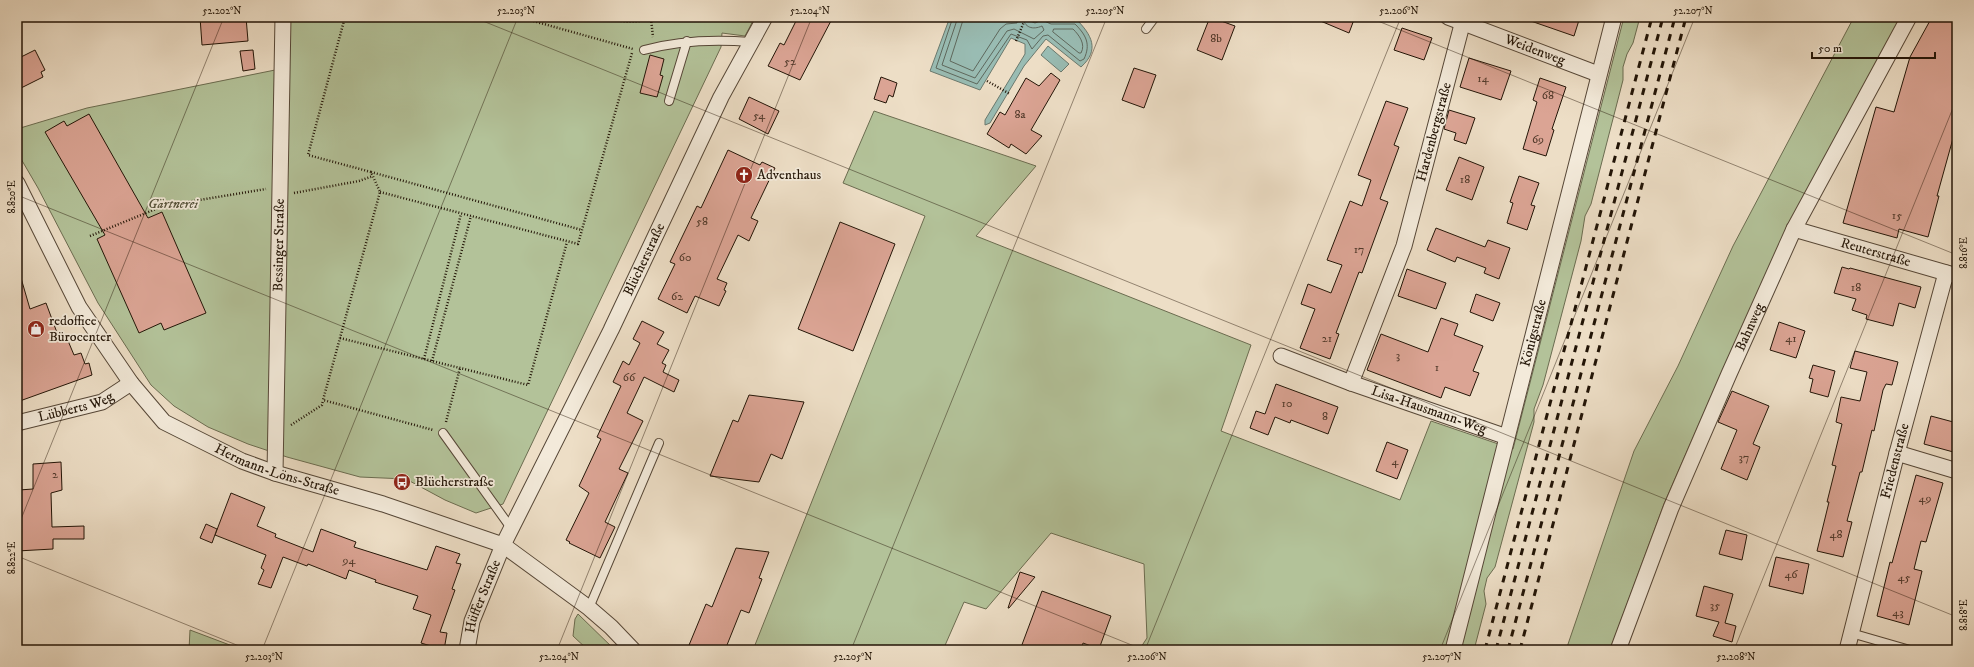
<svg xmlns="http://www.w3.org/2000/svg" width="1974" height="667" viewBox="0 0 1974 667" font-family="'IM FELL DW Pica',serif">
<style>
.green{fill:#b3c299;stroke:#6b6c50}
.water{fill:#99bcb3;stroke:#6a796e}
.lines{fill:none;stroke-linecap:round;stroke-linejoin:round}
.shore{stroke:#5e685d;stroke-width:1}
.building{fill:#dba494;stroke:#231507}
.service-casing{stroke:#564737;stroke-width:10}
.minor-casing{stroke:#564737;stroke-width:17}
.path{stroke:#231507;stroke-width:2.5;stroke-dasharray:1 2;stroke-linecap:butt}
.service{stroke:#f3eada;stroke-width:8}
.minor{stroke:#f3eada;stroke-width:15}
.rail{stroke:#231507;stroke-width:3;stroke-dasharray:7 7;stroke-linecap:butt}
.ticks{fill:none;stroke:#231507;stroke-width:1;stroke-opacity:0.45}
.labels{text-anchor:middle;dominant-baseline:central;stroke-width:3.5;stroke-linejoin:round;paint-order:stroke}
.number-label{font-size:12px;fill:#51392a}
.street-label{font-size:14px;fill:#231507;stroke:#f3eada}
.poi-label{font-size:14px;fill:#231507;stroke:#f3eada;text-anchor:start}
.park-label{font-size:14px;font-style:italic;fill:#55523a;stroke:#f3eada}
.neatline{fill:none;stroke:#231507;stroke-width:1.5}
.ticks-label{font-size:10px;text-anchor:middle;fill:#231507}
</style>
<rect width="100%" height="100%" fill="#eddec6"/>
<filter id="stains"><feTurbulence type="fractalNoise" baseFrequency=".005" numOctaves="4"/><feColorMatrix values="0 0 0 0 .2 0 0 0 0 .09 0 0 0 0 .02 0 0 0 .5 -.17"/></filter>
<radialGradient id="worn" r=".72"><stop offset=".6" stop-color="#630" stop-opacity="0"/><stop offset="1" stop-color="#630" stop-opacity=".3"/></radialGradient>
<!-- green -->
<g class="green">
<path d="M286,17H755L745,36L722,33L721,47L503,504L476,513L445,500L406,479L360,477L287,457L248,444L208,427L174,406L151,385L98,303L38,188L17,152V129L87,108L285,68Z"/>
<path d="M1624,17H1640L1633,43L1627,54L1623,67V80L1591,204L1585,216L1581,241L1543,385L1534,409V422L1495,567L1487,578L1484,591L1486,604L1474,650H1139L1147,638L1144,564L1051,533L986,609L964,602L943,650H753L925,216L843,183L874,111L1036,166L976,236L1251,345L1221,431L1400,500L1431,421L1513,449Z"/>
<path d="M1854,17H1901L1795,221L1723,369L1664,504L1610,650H1566L1634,451L1678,366L1733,246Z"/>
<path d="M578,614L615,650H588L573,636L575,619Z"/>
<path d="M190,630L243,650H189Z"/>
</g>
<!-- water -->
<g class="water">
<path d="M950,17H1026L1035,19L1040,17L1051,20L1076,19C1092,35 1100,50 1081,67L1046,39L1024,66L990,123L985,125V120L1025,54V44L1011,38L980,90L930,71Z"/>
<path d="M1048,46L1069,64L1061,72L1041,55Z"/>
</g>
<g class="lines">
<!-- shore -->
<g class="shore">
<path d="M953,17L936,68L977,84L1011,34L1027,40L1032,49L1043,36L1048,35L1080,61L1084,59C1091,44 1086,35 1075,24H1051L1042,20L1035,23L1030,21L1029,17"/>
<path d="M958,17L942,65L975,78L1007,31L1014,29L1034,39L1044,30L1042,26C1033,30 1024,28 1023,17"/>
<path d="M964,17L950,61L973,71L1000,29L1006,24L1017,23V17"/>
<path d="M1054,29H1073C1079,35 1086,44 1081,53H1079L1053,32Z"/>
</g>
</g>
<!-- building -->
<g class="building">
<path d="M200,17H246L248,41L202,45Z"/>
<path d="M798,17H833L800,80L768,66L780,43L784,45Z"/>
<path d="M1210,17L1235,26L1222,60L1197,50Z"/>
<path d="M1311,17H1355L1349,33Z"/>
<path d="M1525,17H1580L1574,36L1525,19Z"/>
<path d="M1932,17H1957V124L1937,196H1939L1928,237L1899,229L1897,238L1843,223L1876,107L1894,112L1910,57Z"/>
<path d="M1402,28L1432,38L1424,60L1394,50Z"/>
<path d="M35,50L45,70L41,72L43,77L17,90V59Z"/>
<path d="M253,50L255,69L243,71L240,51Z"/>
<path d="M650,55L664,59L660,75L663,76L657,97L640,93Z"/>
<path d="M1469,58L1511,71L1501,100L1460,87Z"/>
<path d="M1134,68L1156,75L1144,108L1122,100Z"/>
<path d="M1051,73L1060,80L1031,130L1042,136L1026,154L1011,144L1009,148L987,134L1000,112L1005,115L1026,78L1039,86Z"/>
<path d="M881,77L897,83L893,97L889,95L886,103L874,99Z"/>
<path d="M1540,78L1566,87L1552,129L1554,130L1546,156L1523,149L1537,102L1533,100Z"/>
<path d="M749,97L779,111L768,134L739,119Z"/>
<path d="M1386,101L1408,108L1394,145L1399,147L1380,199L1388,202L1362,273L1359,272L1336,333L1339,334L1330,359L1300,348L1315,309L1301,304L1308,284L1331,293L1342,265L1327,260L1350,201L1362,206L1371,180L1358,175Z"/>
<path d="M1449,110L1475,118L1466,144L1454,140L1456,133L1444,129Z"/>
<path d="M89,114L148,218L162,212L206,313L164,330L161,323L139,333L97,239L105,235L45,132L64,121L67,126Z"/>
<path d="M728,150L760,165L762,162L775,168L751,218L758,221L749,241L738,235L717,279L727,283L724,290L726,291L719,306L695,296L687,313L658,299L675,264L670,262L697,206L701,208Z"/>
<path d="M1459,157L1484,167L1472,200L1446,190Z"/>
<path d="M1519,176L1539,183L1531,205L1535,206L1527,230L1507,223L1513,203L1510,202Z"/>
<path d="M840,222L895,244L853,351L798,329Z"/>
<path d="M1436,228L1485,247L1488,240L1510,248L1499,279L1484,273L1486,268L1457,257L1455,262L1427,250Z"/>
<path d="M1842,267L1849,269L1850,268L1921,287L1915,308L1899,303L1893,326L1866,319L1867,315L1852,310L1856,299L1834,293Z"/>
<path d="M1407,269L1446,283L1436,309L1398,296Z"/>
<path d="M17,278H21L30,309L46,303L59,338L66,336L74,355L81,353L85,364L89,363L92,375L17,402Z"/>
<path d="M1476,294L1500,303L1493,321L1470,312Z"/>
<path d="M1441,318L1458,324L1454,335L1483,346L1473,371L1479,373L1470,396L1445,387L1441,398L1367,370L1381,334L1428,352Z"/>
<path d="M642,321L664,332L657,344L669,350L662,363L666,365L663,372L679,380L674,392L644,377L627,413L643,421L619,469L628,473L605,522L615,527L600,558L569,543L570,542L566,540L589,493L579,486L601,439L597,437L621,386L613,382L623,361L629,365L640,343L633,339Z"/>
<path d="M1779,322L1805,331L1796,358L1770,350Z"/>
<path d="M1855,351L1898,362L1892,385L1886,384L1883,390L1874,431L1872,430L1862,472H1860L1847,521L1852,522L1843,557L1817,551L1829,502H1827L1836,466L1832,465L1842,424L1836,422L1841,397L1860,401L1867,372L1850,368Z"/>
<path d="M1813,365L1835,371L1828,397L1810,392L1813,379L1809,378Z"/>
<path d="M1276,384L1338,407L1328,434L1291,420L1290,423L1275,417L1268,435L1250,428L1256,411L1265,414Z"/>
<path d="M1732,391L1769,406L1753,444L1760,447L1747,480L1721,469L1737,430L1718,422Z"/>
<path d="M749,395L804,402L782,459L771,454L759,482L710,476L733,420L738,422Z"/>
<path d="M1931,416L1957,423V453L1924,444Z"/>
<path d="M1387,442L1408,450L1397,479L1376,471Z"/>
<path d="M61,462L62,490L51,493L52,527L84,526V539H53V549L17,551V512H20L19,490L33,489V464Z"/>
<path d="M1916,475L1943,483L1926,542L1921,541L1914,569L1922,571L1909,625L1877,616L1890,562L1892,563Z"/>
<path d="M231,493L265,507L257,526L276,534L275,537L313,552L321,529L356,542L354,547L427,570L436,546L460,554L456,563L461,564L452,589L455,590L440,632L447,633L444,650L421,643L431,615L413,609L418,596L375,582L376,580L349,570L346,579L308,564L307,566L283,557L271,588L258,584L264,570L261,568L266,555L215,535Z"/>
<path d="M206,524L217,529L212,543L200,538Z"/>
<path d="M1726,530L1747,535L1742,560L1719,554Z"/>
<path d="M736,548L769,552L759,578L762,579L749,613L741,610L725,650H687L706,604L712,607Z"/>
<path d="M1776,557L1809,564L1803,594L1769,586Z"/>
<path d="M1020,572L1035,577L1009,608H1008Z"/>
<path d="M1704,586L1733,594L1725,623L1736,626L1732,642L1713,636L1719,622L1696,616Z"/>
<path d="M1042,591L1111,616L1099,649L1083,643L1081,650H1020Z"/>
</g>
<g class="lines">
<defs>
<g id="service">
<path d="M1146,29L1155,17"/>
<path d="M644,50C680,40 714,39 751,42"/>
<path d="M669,101L687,41"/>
<path d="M443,433L511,528"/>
<path d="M589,608L659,443"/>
<path d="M1851,633L1910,650"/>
</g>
<g id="minor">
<path id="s1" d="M1448,17L1598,74"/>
<path id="s2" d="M1464,17L1404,246L1351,383L1507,437"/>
<path id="s3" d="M17,183L79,307L131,383L164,422L242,461L275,473L383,504L503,545L589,608L611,627L633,650"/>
<path id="s4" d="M1794,229L1957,276"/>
<path d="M1281,356L1351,383"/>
<path id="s5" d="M17,423L102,402L131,383"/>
<path d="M1897,453L1957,471"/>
<path id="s6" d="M275,473L283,17"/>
<path id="s7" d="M467,650L472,621L503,545L611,330L721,97L765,17"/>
<path id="s8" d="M1453,650L1614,17"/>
<path id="s9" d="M1618,650L1671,508L1729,374L1794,229L1909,17"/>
<path id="s10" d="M1847,650L1897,453L1946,273"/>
</g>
</defs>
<!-- service casing -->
<use href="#service" class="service-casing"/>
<!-- minor casing -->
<use href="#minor" class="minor-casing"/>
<!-- path -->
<g class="path">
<path d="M345,17L308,155L371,172L380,192L323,400L433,430"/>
<path d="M519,17L633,49"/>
<path d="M600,17C620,22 638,24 657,17"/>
<path d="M651,19L653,37"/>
<path d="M1016,41L1026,17"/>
<path d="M987,81L1010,94"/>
<path d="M371,172L582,230"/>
<path d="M380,192L578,244L632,53"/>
<path d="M294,193L359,181L373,176"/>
<path d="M90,236L163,206L266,189"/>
<path d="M340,338L528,385L567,242"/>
<path d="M424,359L461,214"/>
<path d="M432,361L471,216"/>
<path d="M446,422L460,368"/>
<path d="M291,425L322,405L323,400"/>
</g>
<!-- service -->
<use href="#service" class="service"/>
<!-- minor -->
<use href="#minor" class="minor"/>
<!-- rail -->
<g class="rail">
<path d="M1485,650L1652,17"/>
<path d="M1496,650L1663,17"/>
<path d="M1508,650L1675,17"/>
<path d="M1520,650L1686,17"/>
</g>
</g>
<!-- ticks -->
<path class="ticks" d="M473,17L1957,617M1368,17L1957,255M17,195L1144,650M17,529L224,17M17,556L249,650M262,650L518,17M557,650L812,17M851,650L1107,17M1145,650L1401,17M1440,650L1695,17M1734,650L1957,98"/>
<!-- icons -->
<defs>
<symbol id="church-disc" viewBox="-11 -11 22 22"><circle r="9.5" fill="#8f2418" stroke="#f3eada"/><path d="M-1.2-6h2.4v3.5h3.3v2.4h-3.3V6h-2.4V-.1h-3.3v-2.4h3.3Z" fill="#fff"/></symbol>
<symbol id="shop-disc" viewBox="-11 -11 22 22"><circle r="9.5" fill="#8f2418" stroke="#f3eada"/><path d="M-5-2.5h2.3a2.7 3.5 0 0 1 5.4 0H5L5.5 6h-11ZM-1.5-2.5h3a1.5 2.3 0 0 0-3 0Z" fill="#fff"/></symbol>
<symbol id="bus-disc" viewBox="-11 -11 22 22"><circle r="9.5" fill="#8f2418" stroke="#f3eada"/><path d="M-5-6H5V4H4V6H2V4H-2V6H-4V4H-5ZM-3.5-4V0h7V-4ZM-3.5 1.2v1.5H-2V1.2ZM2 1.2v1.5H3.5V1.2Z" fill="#fff"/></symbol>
</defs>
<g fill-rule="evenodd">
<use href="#church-disc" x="734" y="165" width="20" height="20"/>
<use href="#shop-disc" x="26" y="319" width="20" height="20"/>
<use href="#bus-disc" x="392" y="472" width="20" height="20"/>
</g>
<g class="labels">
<!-- number labels -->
<g class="number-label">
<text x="1216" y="38">8b</text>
<text x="790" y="61">52</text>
<text x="1483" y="78">14</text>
<text x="1548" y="95">68</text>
<text x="1020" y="114">8a</text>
<text x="759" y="115">54</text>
<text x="1538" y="139">69</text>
<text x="1465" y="179">18</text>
<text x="1897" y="215">15</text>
<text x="702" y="221">58</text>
<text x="1359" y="249">17</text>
<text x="685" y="257">60</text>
<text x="1856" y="287">18</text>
<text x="677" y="296">62</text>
<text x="1327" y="338">21</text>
<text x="1791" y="338">41</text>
<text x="1398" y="355">3</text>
<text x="1437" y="367">1</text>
<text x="629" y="377">66</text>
<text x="1287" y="403">10</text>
<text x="1325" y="416">8</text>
<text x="1744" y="457">37</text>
<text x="1395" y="461">4</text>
<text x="55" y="474">2</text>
<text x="1925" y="498">49</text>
<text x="1836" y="534">48</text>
<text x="349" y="560">94</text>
<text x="1791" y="574">46</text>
<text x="1904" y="577">45</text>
<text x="1715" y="605">35</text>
<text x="1898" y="612">43</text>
</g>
<!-- street labels -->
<g class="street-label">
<text stroke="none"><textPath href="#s1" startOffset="93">Weidenweg</textPath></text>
<text transform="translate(1434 132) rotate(-75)">Hardenbergstraße</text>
<text stroke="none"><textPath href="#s6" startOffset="228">Bessinger Straße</textPath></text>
<text stroke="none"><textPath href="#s4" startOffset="85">Reuterstraße</textPath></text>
<text stroke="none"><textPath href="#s7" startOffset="430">Blücherstraße</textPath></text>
<text stroke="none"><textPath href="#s9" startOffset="349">Bahnweg</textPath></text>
<text stroke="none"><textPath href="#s8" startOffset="327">Königstraße</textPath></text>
<text stroke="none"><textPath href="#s5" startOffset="61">Lübberts Weg</textPath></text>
<text stroke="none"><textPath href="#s2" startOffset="466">Lisa-Hausmann-Weg</textPath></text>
<text stroke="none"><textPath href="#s10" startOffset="195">Friedenstraße</textPath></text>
<text stroke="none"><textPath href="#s3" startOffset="405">Hermann-Löns-Straße</textPath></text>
<text stroke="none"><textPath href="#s7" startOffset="56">Hüffer Straße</textPath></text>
</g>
<!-- poi labels -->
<g class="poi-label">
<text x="757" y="175">Adventhaus</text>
<text x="49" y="321">redoffice<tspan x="49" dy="16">Bürocenter</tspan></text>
<text x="415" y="482">Blücherstraße</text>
</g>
<!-- park labels -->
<g class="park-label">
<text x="173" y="204">Gärtnerei</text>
</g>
</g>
<!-- margin -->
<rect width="1974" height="667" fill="none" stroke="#eddec6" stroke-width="44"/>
<!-- scale -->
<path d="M1812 52v6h123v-6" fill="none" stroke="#231507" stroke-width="2"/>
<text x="1818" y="52" font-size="12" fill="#231507" stroke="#f3eada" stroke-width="3" paint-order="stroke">50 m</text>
<rect x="22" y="22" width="1930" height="623" class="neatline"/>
<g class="ticks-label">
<text x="222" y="14">52.202°N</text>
<text x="516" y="14">52.203°N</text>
<text x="810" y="14">52.204°N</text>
<text x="1105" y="14">52.205°N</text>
<text x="1399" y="14">52.206°N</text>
<text x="1693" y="14">52.207°N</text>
<text transform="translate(11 197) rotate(-90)" y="4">8.820°E</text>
<text transform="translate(1963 253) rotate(-90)" y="4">8.816°E</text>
<text transform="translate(11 558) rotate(-90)" y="4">8.822°E</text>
<text transform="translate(1963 615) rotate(-90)" y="4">8.818°E</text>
<text x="264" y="660">52.203°N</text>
<text x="559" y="660">52.204°N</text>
<text x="853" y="660">52.205°N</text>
<text x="1147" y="660">52.206°N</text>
<text x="1442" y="660">52.207°N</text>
<text x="1736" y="660">52.208°N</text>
</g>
<rect width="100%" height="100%" filter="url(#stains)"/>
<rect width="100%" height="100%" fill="url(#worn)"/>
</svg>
